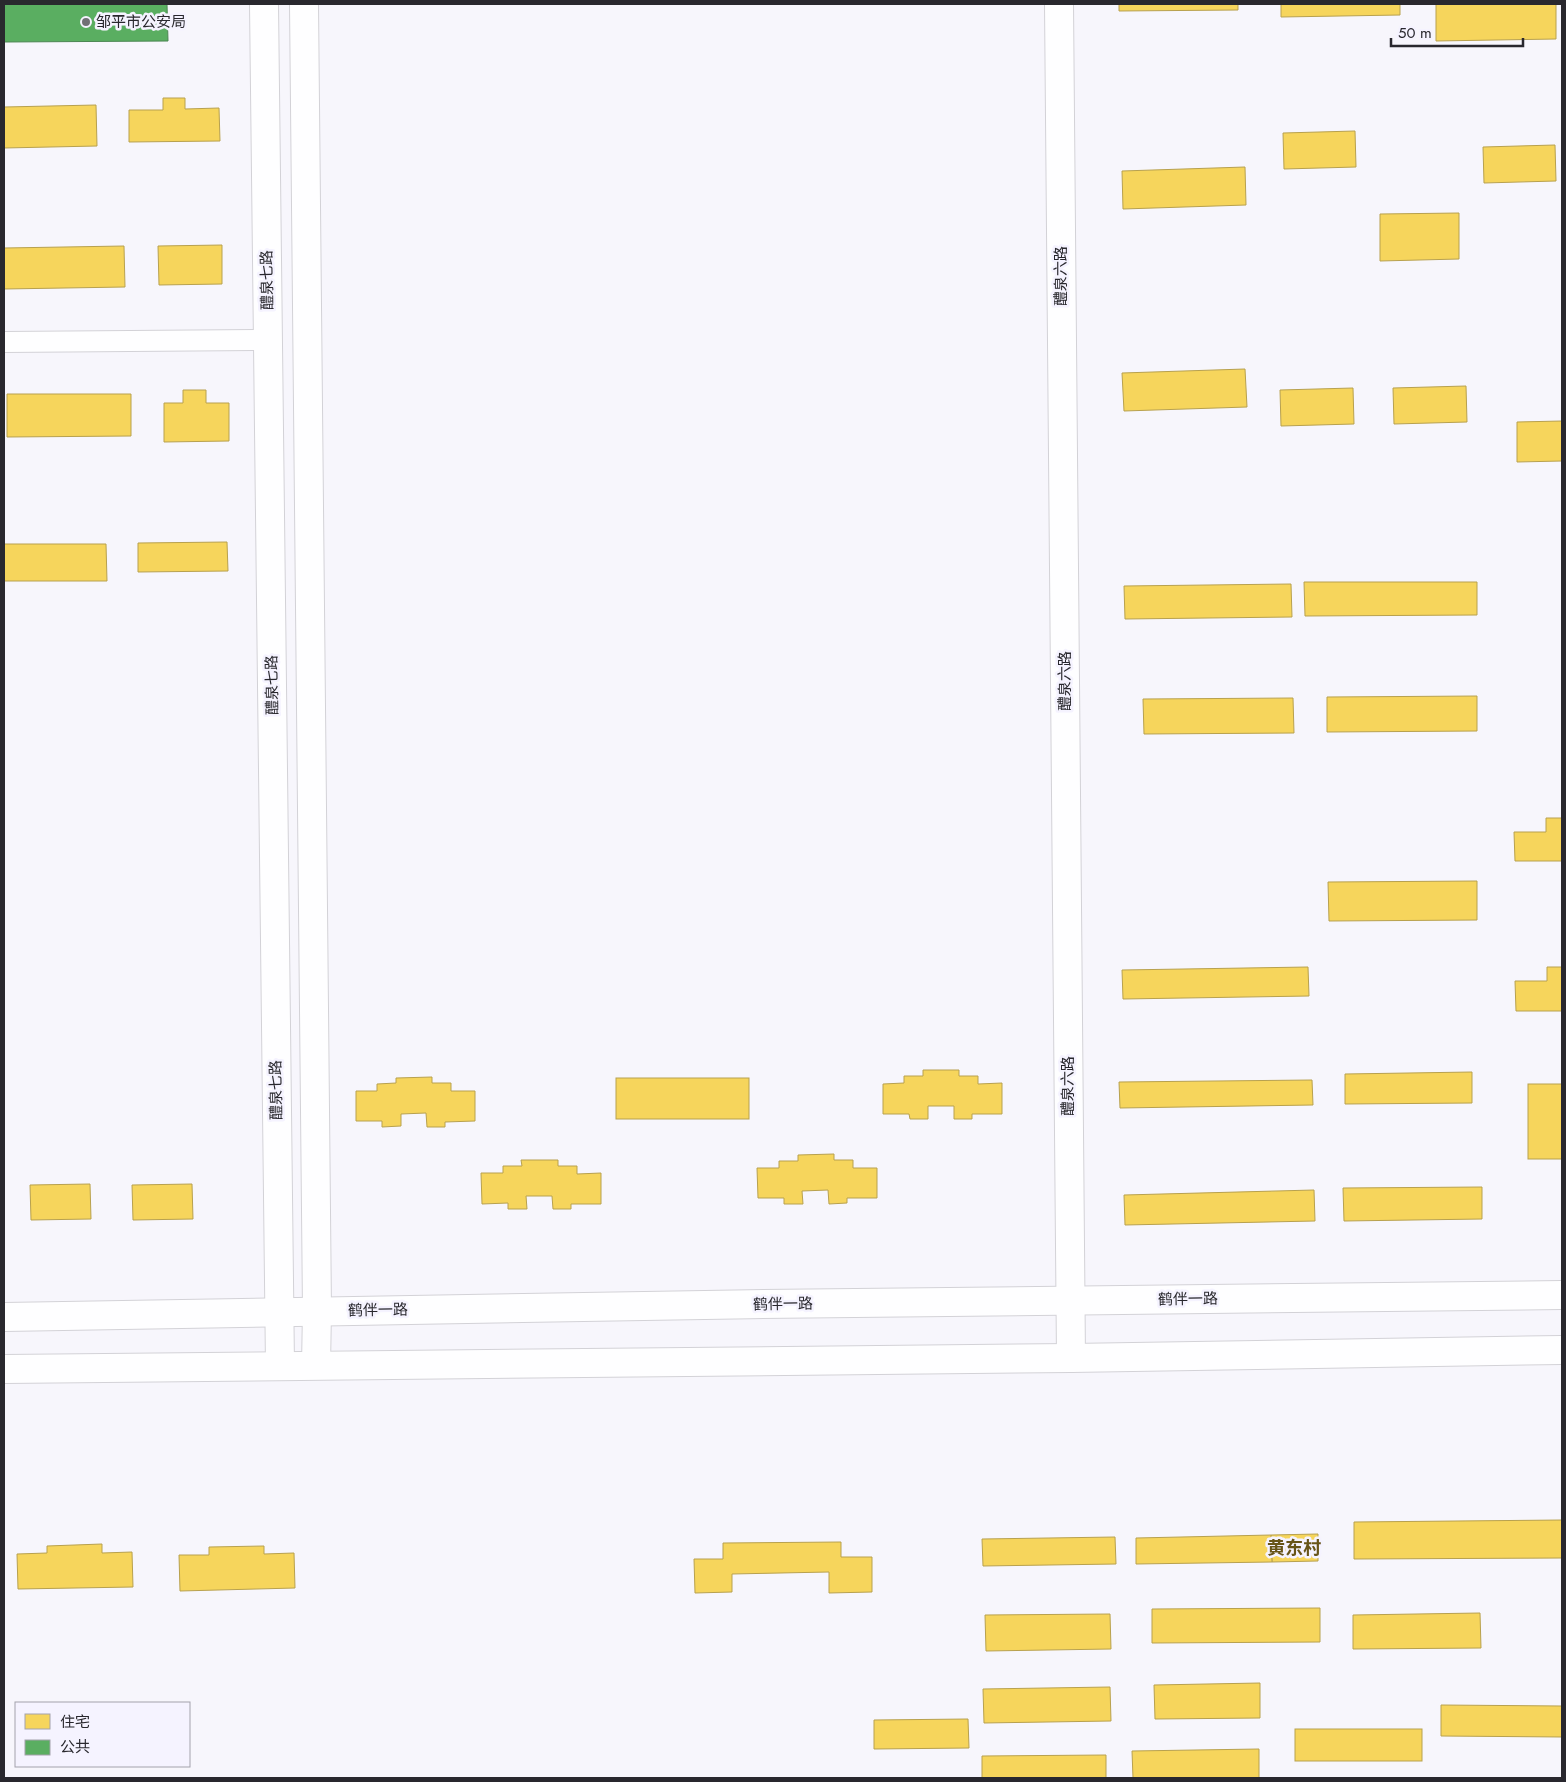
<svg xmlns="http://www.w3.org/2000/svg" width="1566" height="1782" viewBox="0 0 1566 1782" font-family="Jost,'Noto Sans SC',sans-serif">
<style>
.homes{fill:#f6d55c;stroke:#b8a14e}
.public{fill:#5aae61;stroke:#4b8652}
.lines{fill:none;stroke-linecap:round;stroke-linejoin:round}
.street-casing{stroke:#d3d2d7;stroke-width:22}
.secondary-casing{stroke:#d3d2d7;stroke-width:30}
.street{stroke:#fefeff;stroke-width:20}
.secondary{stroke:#fefeff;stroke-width:28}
.poi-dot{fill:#717076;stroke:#f5f3ff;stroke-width:2}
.labels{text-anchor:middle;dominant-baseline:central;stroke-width:5;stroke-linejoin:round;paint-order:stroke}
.poi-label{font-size:15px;fill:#29282e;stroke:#f5f3ff;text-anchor:start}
.street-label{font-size:15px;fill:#29282e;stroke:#f5f3ff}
.quarter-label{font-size:18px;font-weight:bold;fill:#685519;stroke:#f5f3ff}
</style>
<rect width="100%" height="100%" fill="#f7f6fc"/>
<!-- homes -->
<g class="homes">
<path d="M1119,4H1238V10L1119,11Z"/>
<path d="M1281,4H1400V15L1281,17Z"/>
<path d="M1436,4H1556V39L1436,41Z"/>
<path d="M163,98H185V109L219,108L220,141L129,142V110H163Z"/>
<path d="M96,105L97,146L4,148V107Z"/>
<path d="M1355,131L1356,167L1284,169L1283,133Z"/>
<path d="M1555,145L1556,181L1484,183L1483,147Z"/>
<path d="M1245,167L1246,205L1123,209L1122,171Z"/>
<path d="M1459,213V259L1380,261V214Z"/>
<path d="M222,245V284L159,285L158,246Z"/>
<path d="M124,246L125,287L4,289V248Z"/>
<path d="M1245,369L1247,407L1124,411L1122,373Z"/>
<path d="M1466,386L1467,422L1394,424L1393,388Z"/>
<path d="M1353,388L1354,424L1281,426L1280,390Z"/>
<path d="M183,390H206V403H229V441L164,442V403H183Z"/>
<path d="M7,394H131V436L7,437Z"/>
<path d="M1562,421V461L1517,462V422Z"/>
<path d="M227,542L228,571L138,572V543Z"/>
<path d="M4,544H106L107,581H4Z"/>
<path d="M1304,582H1477V615L1305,616Z"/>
<path d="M1291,584L1292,617L1125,619L1124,586Z"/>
<path d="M1477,696V731L1327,732V697Z"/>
<path d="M1293,698L1294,733L1144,734L1143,699Z"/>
<path d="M1546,818H1562V861H1515L1514,832H1546Z"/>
<path d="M1477,881V920L1329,921L1328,882Z"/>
<path d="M1308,967L1309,996L1123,999L1122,970Z"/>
<path d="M1547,967H1562V1011H1516L1515,981H1547Z"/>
<path d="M923,1070H959V1076H978V1084L1002,1083V1114H972V1119H954V1106H928V1119H910L909,1114H883V1084L904,1083V1076H923Z"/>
<path d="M1472,1072V1103L1345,1104V1074Z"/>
<path d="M432,1077V1083H451V1091H475V1121L445,1122V1127H427L426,1113L401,1114V1126L382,1127V1121H356V1091H377V1084L396,1083V1078Z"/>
<rect x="616" y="1078" width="133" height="41"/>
<path d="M1312,1080L1313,1105L1120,1108L1119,1082Z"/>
<rect x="1528" y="1084" width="34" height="75"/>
<path d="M834,1154V1160H853V1168H877V1198H847V1203L829,1204L828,1190L802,1191L803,1204H784V1198H758L757,1168H779V1161H798V1155Z"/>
<path d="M521,1160H558V1166H577V1174L601,1173V1204H571V1209H553L552,1196H526L527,1209H508V1203L482,1204L481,1173H503V1166H522Z"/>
<path d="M90,1184L91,1219L31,1220L30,1185Z"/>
<path d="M192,1184L193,1219L133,1220L132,1185Z"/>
<path d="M1482,1187V1219L1344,1221L1343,1188Z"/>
<path d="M1314,1190L1315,1221L1125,1225L1124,1195Z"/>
<path d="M1562,1520V1558L1354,1559V1522Z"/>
<path d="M1318,1534V1561L1272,1562L1271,1535Z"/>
<path d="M1271,1535L1272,1562L1136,1564V1538Z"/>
<path d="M1115,1537L1116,1564L983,1566L982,1539Z"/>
<path d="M841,1542V1557H872V1592L829,1593V1572L732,1574V1592L695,1593L694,1559H723V1543Z"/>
<path d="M102,1544V1553L132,1552L133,1587L18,1589L17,1554L47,1553V1546Z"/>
<path d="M264,1546V1554L294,1553L295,1588L180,1591L179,1555H209V1547Z"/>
<path d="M1320,1608V1642L1152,1643V1609Z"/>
<path d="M1480,1613L1481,1648L1353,1649V1615Z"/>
<path d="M1110,1614L1111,1649L986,1651L985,1615Z"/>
<path d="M1260,1683V1718L1155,1719L1154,1685Z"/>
<path d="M1110,1687L1111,1721L984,1723L983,1689Z"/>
<path d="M1441,1705L1562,1706V1737L1441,1736Z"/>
<path d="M968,1719L969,1748L874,1749V1720Z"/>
<rect x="1295" y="1729" width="127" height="32"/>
<path d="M1259,1749V1778H1133L1132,1751Z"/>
<path d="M1106,1755V1778H982V1756Z"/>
</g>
<!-- public -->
<path class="public" d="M4,4H167L168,41L4,42Z"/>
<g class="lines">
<defs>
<path id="street" d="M4,342L268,340"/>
<g id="secondary">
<path d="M264,4L280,1366"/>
<path d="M304,4L317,1311L316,1365"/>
<path d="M1059,4L1071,1358"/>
<path d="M4,1317C523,1306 1043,1300 1562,1295"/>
<path d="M4,1369L1071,1358L1562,1350"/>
</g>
</defs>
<!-- street casing -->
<use href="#street" class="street-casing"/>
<!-- secondary casing -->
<use href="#secondary" class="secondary-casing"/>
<!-- street -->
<use href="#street" class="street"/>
<!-- secondary -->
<use href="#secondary" class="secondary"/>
</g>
<!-- markers -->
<circle class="poi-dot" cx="86" cy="22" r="5"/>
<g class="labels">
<!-- poi labels -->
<g class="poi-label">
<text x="96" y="22">邹平市公安局</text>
</g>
<!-- street labels -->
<g class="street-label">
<text transform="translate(1061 276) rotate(-90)">醴泉六路</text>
<text transform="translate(267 280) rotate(-91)">醴泉七路</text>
<text transform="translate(1065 681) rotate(-90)">醴泉六路</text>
<text transform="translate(272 685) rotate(-91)">醴泉七路</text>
<text transform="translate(1068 1086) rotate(-90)">醴泉六路</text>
<text transform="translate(276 1090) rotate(-91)">醴泉七路</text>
<text transform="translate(1188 1299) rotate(-1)">鹤伴一路</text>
<text transform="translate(783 1304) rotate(-1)">鹤伴一路</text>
<text transform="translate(378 1310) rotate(-1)">鹤伴一路</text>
</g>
<!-- quarter labels -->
<g class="quarter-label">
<text x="1294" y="1548">黄东村</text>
</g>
</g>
<!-- border -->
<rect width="1566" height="1782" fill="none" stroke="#29282e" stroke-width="10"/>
<!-- legend -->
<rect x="15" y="1702" width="175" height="65" fill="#f5f3ff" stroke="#a3a2ab"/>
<rect x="25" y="1714" width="25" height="15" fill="#f6d55c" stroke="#a3a2ab"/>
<text x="60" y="1727" font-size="15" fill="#29282e">住宅</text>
<rect x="25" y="1740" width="25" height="15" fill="#5aae61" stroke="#a3a2ab"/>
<text x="60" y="1752" font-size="15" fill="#29282e">公共</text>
<!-- scale -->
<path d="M1391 38v8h132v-8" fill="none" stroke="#29282e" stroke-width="2.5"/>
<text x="1398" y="38" font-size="15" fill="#29282e" stroke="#f5f3ff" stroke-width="4" paint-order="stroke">50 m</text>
</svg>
